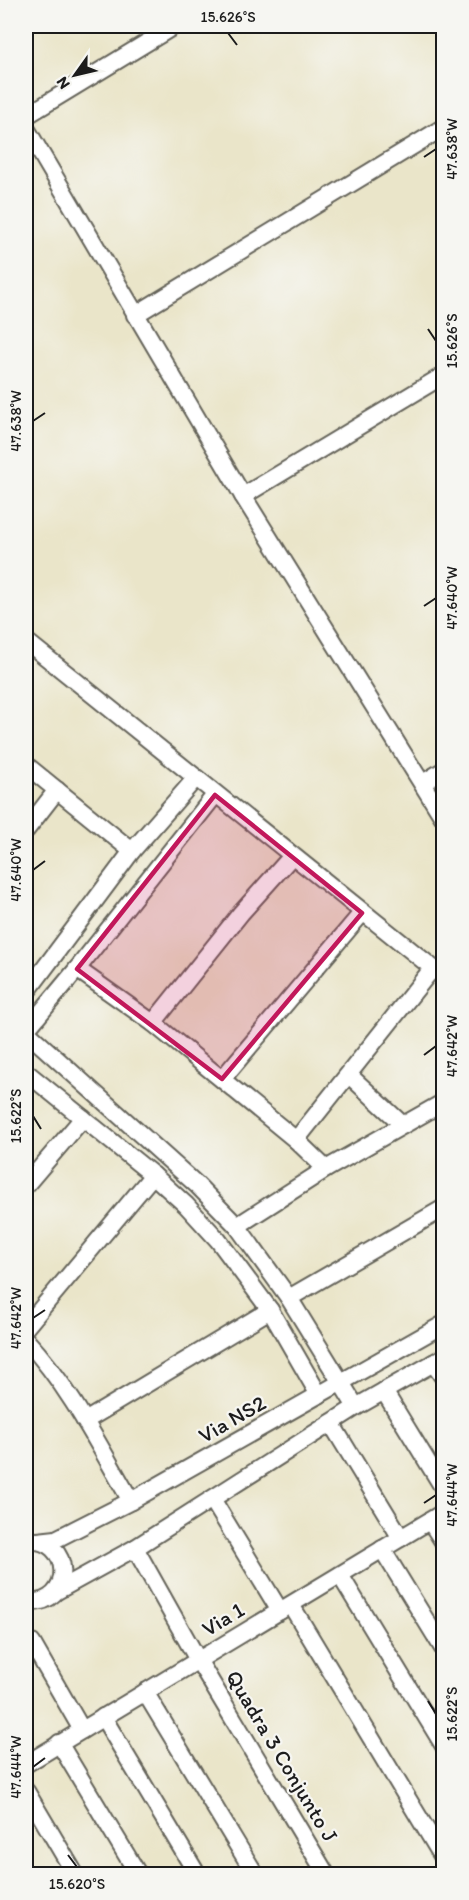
<svg xmlns="http://www.w3.org/2000/svg" width="469" height="1900" viewBox="0 0 469 1900" font-family="Itim,sans-serif">
<style>
.lines{fill:none;stroke-linecap:round;stroke-linejoin:round}
.minor-casing{stroke:#646259;stroke-width:20}
.minor{stroke:#fff;stroke-width:16}
.marked{fill:#c2185b;fill-opacity:0.2;stroke:#c2185b;stroke-width:4.5;stroke-linejoin:round}
.ticks{fill:none;stroke:#1c1c1c;stroke-width:2}
.labels{text-anchor:middle;dominant-baseline:central;stroke-width:4.5;stroke-linejoin:round;paint-order:stroke}
.street-label{font-size:22px;fill:#1c1c1c;stroke:#f6f6f2}
.neatline{fill:none;stroke:#1c1c1c;stroke-width:2}
.ticks-label{font-size:15px;text-anchor:middle;fill:#1c1c1c}
</style>
<rect width="100%" height="100%" fill="#f6f6f2"/>
<filter id="ink" filterUnits="userSpaceOnUse"><feTurbulence type="fractalNoise" baseFrequency=".0167" numOctaves="2"/><feDisplacementMap in="SourceGraphic" scale="12" xChannelSelector="R" yChannelSelector="G"/><feConvolveMatrix kernelMatrix="1 2 1 2 8 2 1 2 1" color-interpolation-filters="sRGB"/></filter>
<filter id="wash" filterUnits="userSpaceOnUse"><feTurbulence type="fractalNoise" baseFrequency=".008" numOctaves="4" result="noise"/><feDisplacementMap in="SourceGraphic" scale="24" xChannelSelector="R" yChannelSelector="G"/><feGaussianBlur stdDeviation="1.35" result="paint"/><feColorMatrix in="noise" values="0 0 0 0 0 0 0 0 0 0 0 0 0 0 0 0 0 1.4 0 .05"/><feComposite in="paint" operator="in"/></filter>
<g filter="url(#wash)">
<rect width="100%" height="100%" fill="#eae5c9"/>
</g>
<g filter="url(#ink)">
<g class="lines">
<defs>
<g id="minor">
<path d="M26,116L174,26"/>
<path d="M26,128L243,496L444,819"/>
<path d="M135,315L444,127"/>
<path d="M243,496L444,375"/>
<path d="M26,641L444,977"/>
<path d="M26,765L132,851"/>
<path d="M423,783L444,770"/>
<path d="M26,830L57,790"/>
<path d="M77,969L153,1023L296,1140L326,1169"/>
<path d="M26,993L132,851L195,779"/>
<path d="M153,1023L241,913L292,856"/>
<path d="M28,1028L77,969L215,795"/>
<path d="M30,1035L197,1185L237,1226L289,1298L356,1407"/>
<path d="M26,1072L153,1175L186,1205L218,1240L270,1310L319,1395"/>
<path d="M349,1075L403,1125"/>
<path d="M222,1079L362,913"/>
<path d="M296,1140L432,969"/>
<path d="M26,1185L83,1118"/>
<path d="M237,1226L326,1169L444,1102"/>
<path d="M289,1298L444,1208"/>
<path d="M26,1327L153,1175"/>
<path d="M26,1340C70,1387 99,1446 131,1501"/>
<path d="M433,1363L444,1378"/>
<path d="M384,1391L444,1489"/>
<path d="M85,1421L270,1310"/>
<path d="M331,1423L401,1538"/>
<path d="M212,1499L280,1611"/>
<path d="M430,1521L444,1543"/>
<path d="M26,1541C73,1535 76,1607 26,1602"/>
<path d="M38,1541L56,1539L131,1501L444,1324"/>
<path d="M135,1548L198,1660L326,1874"/>
<path d="M382,1549L444,1650"/>
<path d="M340,1575L444,1746"/>
<path d="M57,1591L135,1548L356,1407L444,1357"/>
<path d="M291,1605L444,1859"/>
<path d="M32,1643L82,1730"/>
<path d="M145,1692L255,1874"/>
<path d="M103,1717L197,1874"/>
<path d="M59,1743L138,1874"/>
<path d="M26,1764L444,1512"/>
<path d="M26,1791L75,1874"/>
</g>
</defs>
<!-- minor casing -->
<use href="#minor" class="minor-casing"/>
<!-- minor -->
<use href="#minor" class="minor"/>
</g>
</g>
<!-- marked area -->
<path class="marked" d="M215,795L362,913L222,1079L77,969Z"/>
<!-- ticks -->
<path class="ticks" d="M228,33L237,45M424,157L436,149M428,329L436,341M33,421L45,413M424,606L436,598M33,870L45,861M424,1055L436,1046M33,1116L41,1129M33,1318L45,1310M424,1503L436,1495M428,1701L436,1714M33,1767L45,1758M68,1855L77,1867"/>
<g class="labels">
<!-- street labels -->
<g class="street-label">
<text transform="translate(232 1419) rotate(-30)">Via NS2</text>
<text transform="translate(223 1619) rotate(-31)">Via 1</text>
<text transform="translate(282 1756) rotate(59)">Quadra 3 Conjunto J</text>
</g>
</g>
<!-- margin -->
<rect width="469" height="1900" fill="none" stroke="#f6f6f2" stroke-width="66"/>
<!-- north arrow -->
<g transform="translate(75 75) rotate(236)" stroke="#f6f6f2" stroke-width="4.5" paint-order="stroke">
<path d="M0-4.5L10 22L0 15L-10 22Z" fill="#1c1c1c"/>
<text y="-9" font-size="16" font-weight="bold" text-anchor="middle" fill="#1c1c1c">N</text>
</g>
<rect x="33" y="33" width="403" height="1834" class="neatline"/>
<g class="ticks-label">
<text x="228" y="22">15.626°S</text>
<text transform="translate(452 149) rotate(-90)" y="5">47.638°W</text>
<text transform="translate(452 341) rotate(-90)" y="5">15.626°S</text>
<text transform="translate(16 421) rotate(-90)" y="5">47.638°W</text>
<text transform="translate(452 598) rotate(-90)" y="5">47.640°W</text>
<text transform="translate(16 870) rotate(-90)" y="5">47.640°W</text>
<text transform="translate(452 1046) rotate(-90)" y="5">47.642°W</text>
<text transform="translate(16 1116) rotate(-90)" y="5">15.622°S</text>
<text transform="translate(16 1318) rotate(-90)" y="5">47.642°W</text>
<text transform="translate(452 1495) rotate(-90)" y="5">47.644°W</text>
<text transform="translate(452 1714) rotate(-90)" y="5">15.622°S</text>
<text transform="translate(16 1767) rotate(-90)" y="5">47.644°W</text>
<text x="77" y="1889">15.620°S</text>
</g>
</svg>
